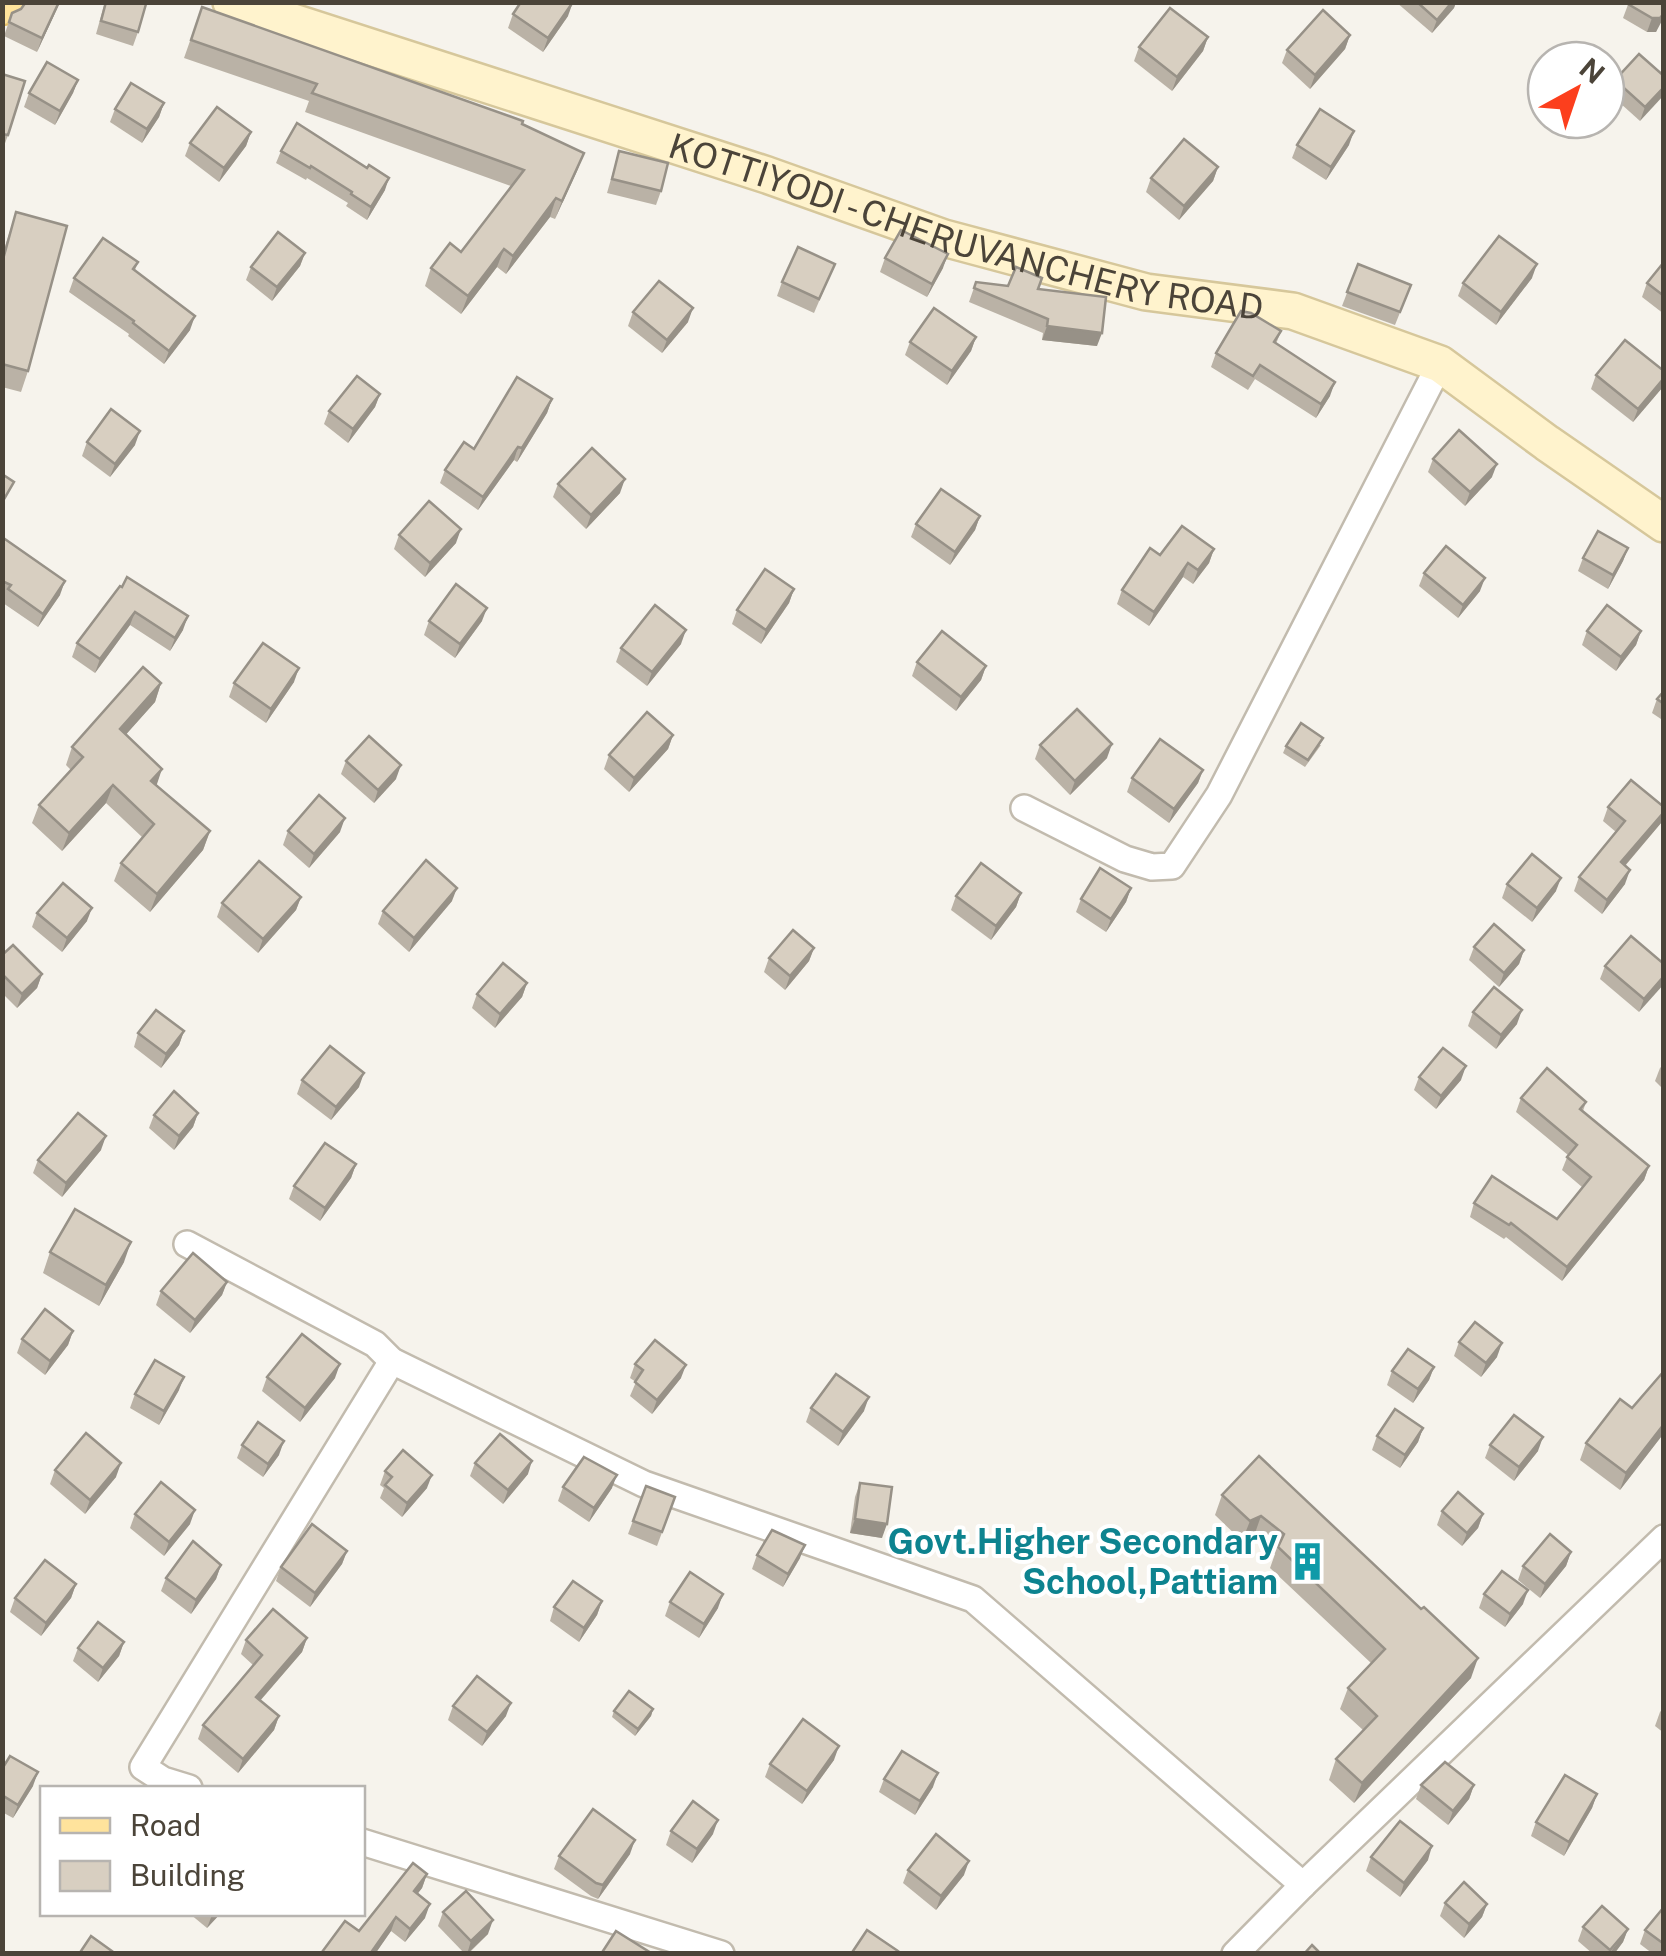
<svg xmlns="http://www.w3.org/2000/svg" width="1666" height="1956" viewBox="0 0 1666 1956" font-family="'Public Sans',sans-serif">
<style>
.lines{fill:none;stroke-linecap:round;stroke-linejoin:round}
.street-casing{stroke:#c2bbae;stroke-width:30}
.secondary-casing{stroke:#d6c79b;stroke-width:40}
.primary-casing{stroke:#e6c16a;stroke-width:45}
.street{stroke:#fff;stroke-width:25}
.secondary{stroke:#fff3cd;stroke-width:35}
.primary{stroke:#ffe39c;stroke-width:40}
.wall{fill:#bab2a6}
.shaded-wall{fill:#979187}
.building{fill:#d8cfc1;stroke:#979187;stroke-width:2.5}
.labels{text-anchor:middle;dominant-baseline:central;stroke-width:8;stroke-linejoin:round;paint-order:stroke}
.street-label{font-size:35px;fill:#4b4439;stroke:#fff}
.culture-label{font-size:35px;font-weight:bold;fill:#0d838f;stroke:#fff;text-anchor:end}
</style>
<rect width="100%" height="100%" fill="#f6f3ec"/>
<g class="lines">
<defs>
<g id="street">
<path d="M1024,808L1125,859L1152,867L1172,866L1219,795L1440,364"/>
<path d="M187,1244L375,1344L392,1361L644,1484L973,1599L1303,1885"/>
<path d="M189,1788L163,1780L143,1767L392,1361"/>
<path d="M362,1842L721,1954"/>
<path d="M1235,1954L1303,1885L1664,1538"/>
</g>
<g id="secondary">
<path id="s1" d="M231,2L767,175L944,238L1146,292L1293,311L1440,364L1547,443L1664,524"/>
</g>
<path id="primary" d="M2,4L3,2"/>
</defs>
<!-- street casing -->
<use href="#street" class="street-casing"/>
<!-- secondary casing -->
<use href="#secondary" class="secondary-casing"/>
<!-- primary casing -->
<use href="#primary" class="primary-casing"/>
<!-- street -->
<use href="#street" class="street"/>
<!-- secondary -->
<use href="#secondary" class="secondary"/>
<!-- primary -->
<use href="#primary" class="primary"/>
</g>
<!-- wall -->
<g class="wall">
<path d="M60,2L37,52L4,36L12,13L21,9L26,3Z"/>
<path d="M105,2H142L138,32L133,46L96,34Z"/>
<path d="M1396,2H1456L1454,8L1432,33Z"/>
<path d="M1629,2H1664L1656,32H1647L1623,18Z"/>
<path d="M202,7L522,124L584,153L555,219L550,217L506,274L497,267L461,314L425,286L431,268L461,252L511,186L305,112L309,101L184,58Z"/>
<path d="M513,14L568,16L543,52L508,28Z"/>
<path d="M1350,35L1345,49L1310,89L1282,63L1287,50Z"/>
<path d="M1208,37L1203,51L1172,91L1134,61L1139,47Z"/>
<path d="M2,74L8,135L3,149Z"/>
<path d="M1664,76L1640,121L1610,94L1615,80Z"/>
<path d="M78,80L73,93L55,125L24,107L29,93Z"/>
<path d="M164,103L159,117L142,143L110,122L115,109Z"/>
<path d="M251,132L246,146L219,182L185,156L190,143Z"/>
<path d="M1297,145H1349L1326,180L1292,158Z"/>
<path d="M281,151L385,190L367,220L346,206L348,203L307,178L306,180L276,163Z"/>
<path d="M619,151L661,191L656,205L607,193Z"/>
<path d="M1218,167L1213,181L1179,220L1146,192L1151,178Z"/>
<path d="M16,212L28,371L21,392L2,387V256Z"/>
<path d="M305,253L300,266L272,301L246,280L251,267Z"/>
<path d="M885,258L943,268L927,297L880,272Z"/>
<path d="M138,262L135,270L190,330L164,364L128,336L129,334L69,292L74,278Z"/>
<path d="M1664,262V314L1642,297L1647,283Z"/>
<path d="M835,264L814,313L777,296L782,282Z"/>
<path d="M1358,264L1411,285L1395,325L1342,306Z"/>
<path d="M1532,278L1496,325L1458,296L1463,283Z"/>
<path d="M976,282L1038,289L1097,346L1042,340L1043,333L969,302Z"/>
<path d="M633,312L688,322L662,353L628,326Z"/>
<path d="M1281,331L1276,344L1330,396L1316,418L1255,379L1248,390L1211,367L1216,353Z"/>
<path d="M976,337L971,351L947,385L905,355L910,342Z"/>
<path d="M1664,371V382L1662,388L1633,422L1591,389L1596,375Z"/>
<path d="M380,394L375,407L348,443L324,424L329,411Z"/>
<path d="M552,399L547,413L517,462L514,460L478,510L440,483L445,470L474,449Z"/>
<path d="M87,442L135,445L110,477L82,456Z"/>
<path d="M1433,459L1492,477L1465,506L1428,472Z"/>
<path d="M558,484L620,493L586,529L553,497Z"/>
<path d="M980,516L975,530L950,565L911,537L916,524Z"/>
<path d="M399,535L456,543L425,577L394,549Z"/>
<path d="M2,537L60,595L38,627L3,603L5,598L2,597Z"/>
<path d="M1628,548L1623,561L1608,589L1578,571L1583,558Z"/>
<path d="M1214,549L1209,563L1193,584L1183,577L1149,626L1117,604L1122,590L1160,555Z"/>
<path d="M1424,573L1480,591L1458,618L1419,586Z"/>
<path d="M120,586L183,630L170,651L130,625L95,673L72,657L77,643Z"/>
<path d="M794,589L789,603L761,644L732,624L737,610Z"/>
<path d="M429,621H482L455,658L424,635Z"/>
<path d="M1587,631H1641L1636,645L1616,671L1582,645Z"/>
<path d="M681,644L647,686L616,662L621,648Z"/>
<path d="M917,662L986,666L981,680L956,711L912,676Z"/>
<path d="M294,682L266,723L229,697L234,683Z"/>
<path d="M161,683L155,702L126,734L156,785L210,831L203,850L150,912L114,881L121,863L142,837L106,803L62,851L32,823L39,805L71,770L66,765L72,747Z"/>
<path d="M1664,691V721L1652,713L1657,699Z"/>
<path d="M673,735L668,749L629,792L604,769L609,755Z"/>
<path d="M1040,745L1107,758L1070,795L1035,759Z"/>
<path d="M1321,745L1305,767L1283,753L1286,746Z"/>
<path d="M346,761L396,779L374,803L341,774Z"/>
<path d="M1203,770L1198,783L1169,823L1127,792L1132,778Z"/>
<path d="M1608,807L1661,823L1625,866V884L1602,914L1574,891L1579,877L1616,832L1603,821Z"/>
<path d="M288,831L340,832L309,868L283,845Z"/>
<path d="M1507,884L1556,891L1532,922L1502,898Z"/>
<path d="M1131,888L1126,902L1106,932L1076,912L1081,899Z"/>
<path d="M1021,893L1016,907L991,940L951,910L956,896Z"/>
<path d="M301,897L296,910L258,953L217,917L222,903Z"/>
<path d="M452,901L409,952L378,924L383,911Z"/>
<path d="M37,913L87,921L62,952L32,927Z"/>
<path d="M1474,947L1524,950L1519,964L1499,987L1469,960Z"/>
<path d="M814,948L809,961L785,990L764,972L769,958Z"/>
<path d="M2,955L42,974L37,988L17,1008L2,993Z"/>
<path d="M1664,964L1639,1012L1600,979L1605,966Z"/>
<path d="M527,983L522,997L495,1028L472,1008L477,994Z"/>
<path d="M1473,1012L1517,1024L1496,1049L1468,1026Z"/>
<path d="M184,1031L179,1045L161,1068L134,1047L138,1033Z"/>
<path d="M1664,1064V1090L1655,1081L1660,1068Z"/>
<path d="M1419,1077L1461,1080L1436,1109L1414,1090Z"/>
<path d="M302,1080L359,1087L331,1120L297,1094Z"/>
<path d="M1521,1098L1586,1102L1583,1111L1649,1166L1644,1180L1562,1281L1506,1237L1504,1239L1470,1217L1474,1203L1557,1219L1582,1187L1562,1170L1568,1155L1516,1112Z"/>
<path d="M198,1113L193,1127L174,1150L149,1128L154,1115Z"/>
<path d="M101,1150L62,1197L33,1173L38,1160Z"/>
<path d="M356,1164L351,1178L320,1221L289,1199L294,1186Z"/>
<path d="M50,1252L124,1262L99,1306L43,1273Z"/>
<path d="M227,1282L222,1295L190,1333L156,1305L161,1291Z"/>
<path d="M73,1331L68,1345L45,1375L17,1353L22,1339Z"/>
<path d="M1459,1342L1497,1357L1481,1377L1454,1356Z"/>
<path d="M635,1364L681,1378L652,1414L630,1396L636,1382L630,1378Z"/>
<path d="M1434,1367L1429,1380L1413,1403L1387,1385L1392,1371Z"/>
<path d="M1664,1371V1433L1620,1490L1580,1460L1586,1443L1632,1408Z"/>
<path d="M267,1377L335,1378L300,1422L262,1391Z"/>
<path d="M179,1390L159,1425L130,1408L135,1394Z"/>
<path d="M811,1408L864,1411L838,1446L806,1422Z"/>
<path d="M1423,1428L1418,1442L1400,1468L1372,1450L1377,1436Z"/>
<path d="M242,1445L279,1455L263,1477L237,1458Z"/>
<path d="M1490,1445L1538,1451L1514,1481L1485,1458Z"/>
<path d="M1259,1456L1471,1678L1354,1803L1329,1780L1336,1759L1363,1730L1340,1709L1348,1688L1371,1663L1270,1568L1275,1554L1254,1536L1242,1541L1215,1515L1222,1495Z"/>
<path d="M475,1463L528,1474L503,1504L470,1476Z"/>
<path d="M55,1470L116,1477L85,1514L50,1484Z"/>
<path d="M385,1471L427,1488L402,1517L380,1498L384,1488L380,1485Z"/>
<path d="M860,1483L882,1538L850,1533L855,1497Z"/>
<path d="M646,1486L675,1497L657,1546L628,1534Z"/>
<path d="M563,1487L612,1488L589,1522L558,1501Z"/>
<path d="M1442,1511L1483,1514L1478,1528L1462,1546L1437,1525Z"/>
<path d="M135,1514L190,1524L164,1556L130,1528Z"/>
<path d="M347,1551L342,1564L310,1607L276,1581L281,1567Z"/>
<path d="M1571,1552L1566,1566L1540,1598L1518,1580L1523,1566Z"/>
<path d="M757,1555L800,1558L783,1587L752,1569Z"/>
<path d="M221,1565L216,1579L191,1614L161,1591L166,1578Z"/>
<path d="M76,1584L71,1598L41,1636L10,1612L15,1598Z"/>
<path d="M1484,1594L1523,1604L1505,1627L1479,1608Z"/>
<path d="M602,1601L597,1615L579,1642L550,1621L554,1607Z"/>
<path d="M670,1602L718,1608L699,1638L665,1616Z"/>
<path d="M307,1638L302,1652L260,1701L279,1716L274,1730L238,1773L198,1739L203,1725L253,1665L241,1654L246,1640Z"/>
<path d="M124,1642L119,1656L98,1682L73,1661L78,1648Z"/>
<path d="M453,1706L506,1716L482,1746L448,1720Z"/>
<path d="M1664,1707V1733L1655,1726L1660,1712Z"/>
<path d="M653,1709L651,1716L635,1736L612,1717L614,1711Z"/>
<path d="M834,1760L802,1804L765,1777L770,1764Z"/>
<path d="M2,1769L33,1786L13,1818L2,1812Z"/>
<path d="M884,1779L933,1787L915,1815L879,1792Z"/>
<path d="M1421,1785H1474L1469,1799L1448,1825L1416,1799Z"/>
<path d="M1597,1794L1592,1808L1564,1856L1531,1836L1536,1822Z"/>
<path d="M671,1831L713,1834L692,1863L666,1845Z"/>
<path d="M630,1854L598,1899L591,1896L554,1869L559,1856Z"/>
<path d="M1371,1857L1428,1860L1400,1897L1366,1871Z"/>
<path d="M908,1870L964,1875L936,1910L903,1883Z"/>
<path d="M427,1874L422,1888L417,1894L425,1918L405,1942L391,1931L375,1954H322L345,1921L359,1931Z"/>
<path d="M1445,1903L1487,1904L1482,1917L1464,1938L1440,1916Z"/>
<path d="M1664,1907V1954H1653L1640,1944L1645,1930Z"/>
<path d="M443,1912L488,1934L468,1954H465L438,1926Z"/>
<path d="M190,1914H220L207,1928Z"/>
<path d="M1583,1927L1628,1929L1623,1942L1614,1954H1593L1578,1941Z"/>
</g>
<!-- shaded-wall -->
<g class="shaded-wall">
<path d="M59,2H60L37,52L42,38Z"/>
<path d="M573,2L568,16L543,52L548,38Z"/>
<path d="M1452,2H1456L1454,8L1432,33L1437,20Z"/>
<path d="M1664,13V17L1656,32H1647L1652,18Z"/>
<path d="M1350,35L1345,49L1310,89L1315,75Z"/>
<path d="M1208,37L1203,51L1172,91L1177,77Z"/>
<path d="M78,80L73,93L55,125L60,111Z"/>
<path d="M1664,87V95L1640,121L1645,107Z"/>
<path d="M164,103L159,117L142,143L147,129Z"/>
<path d="M1354,131L1349,145L1326,180L1331,167Z"/>
<path d="M251,132L246,146L219,182L224,168Z"/>
<path d="M584,153L577,171L555,219L562,201Z"/>
<path d="M1218,167L1213,181L1179,220L1184,206Z"/>
<path d="M389,178L385,190L367,220L371,207Z"/>
<path d="M556,198L550,217L506,274L513,256Z"/>
<path d="M504,249L497,267L461,314L468,296Z"/>
<path d="M305,253L300,266L272,301L277,287Z"/>
<path d="M948,254L943,268L927,297L932,284Z"/>
<path d="M1537,264L1532,278L1496,325L1501,312Z"/>
<path d="M693,308L688,322L662,353L667,340Z"/>
<path d="M195,316L190,330L164,364L169,351Z"/>
<path d="M1047,326L1102,333L1097,346L1042,340Z"/>
<path d="M976,337L971,351L947,385L952,371Z"/>
<path d="M1664,378L1662,388L1633,422L1638,409Z"/>
<path d="M1335,382L1330,396L1316,418L1321,404Z"/>
<path d="M380,394L375,407L348,443L353,429Z"/>
<path d="M552,399L547,413L517,462L522,448Z"/>
<path d="M140,431L135,445L110,477L115,464Z"/>
<path d="M518,447L514,460L478,510L483,497Z"/>
<path d="M1497,464L1492,477L1465,506L1470,492Z"/>
<path d="M625,479L620,493L586,529L591,515Z"/>
<path d="M980,516L975,530L950,565L955,552Z"/>
<path d="M461,529L456,543L425,577L430,563Z"/>
<path d="M1628,548L1623,561L1608,589L1613,575Z"/>
<path d="M1214,549L1209,563L1193,584L1198,570Z"/>
<path d="M1188,563L1183,577L1149,626L1154,612Z"/>
<path d="M1485,578L1480,591L1458,618L1463,605Z"/>
<path d="M65,581L60,595L38,627L43,614Z"/>
<path d="M794,589L789,603L761,644L766,630Z"/>
<path d="M487,608L482,621L455,658L460,644Z"/>
<path d="M135,612L130,625L95,673L100,659Z"/>
<path d="M188,616L183,630L170,651L175,638Z"/>
<path d="M686,630L681,644L647,686L652,672Z"/>
<path d="M1641,631L1636,645L1616,671L1621,657Z"/>
<path d="M986,666L981,680L956,711L961,697Z"/>
<path d="M299,668L294,682L266,723L271,709Z"/>
<path d="M161,683L155,702L114,748L120,729Z"/>
<path d="M673,735L668,749L629,792L634,778Z"/>
<path d="M1112,744L1107,758L1070,795L1075,781Z"/>
<path d="M401,765L396,779L374,803L378,790Z"/>
<path d="M162,769L156,787L151,781Z"/>
<path d="M1203,770L1198,783L1169,823L1174,809Z"/>
<path d="M113,785L106,803L62,851L69,833Z"/>
<path d="M1664,812L1661,823L1616,876L1621,862Z"/>
<path d="M345,818L340,832L309,868L314,854Z"/>
<path d="M210,831L203,850L150,912L157,894Z"/>
<path d="M1630,870L1625,884L1602,914L1607,900Z"/>
<path d="M1561,878L1556,891L1532,922L1537,908Z"/>
<path d="M457,888L452,901L409,952L414,938Z"/>
<path d="M1131,888L1126,902L1106,932L1111,919Z"/>
<path d="M1021,893L1016,907L991,940L996,926Z"/>
<path d="M301,897L296,910L258,953L263,939Z"/>
<path d="M92,908L87,921L62,952L67,938Z"/>
<path d="M814,948L809,961L785,990L790,976Z"/>
<path d="M1524,950L1519,964L1499,987L1504,973Z"/>
<path d="M42,974L37,988L17,1008L22,994Z"/>
<path d="M1664,976V984L1639,1012L1644,999Z"/>
<path d="M527,983L522,997L495,1028L500,1014Z"/>
<path d="M1522,1010L1517,1024L1496,1049L1501,1035Z"/>
<path d="M184,1031L179,1045L161,1068L166,1054Z"/>
<path d="M1466,1066L1461,1080L1436,1109L1441,1096Z"/>
<path d="M364,1073L359,1087L331,1120L336,1107Z"/>
<path d="M198,1113L193,1127L174,1150L179,1136Z"/>
<path d="M106,1136L101,1150L62,1197L66,1183Z"/>
<path d="M356,1164L351,1178L320,1221L325,1208Z"/>
<path d="M1649,1166L1644,1180L1562,1281L1567,1267Z"/>
<path d="M131,1242L124,1262L99,1306L106,1285Z"/>
<path d="M227,1282L222,1295L190,1333L195,1320Z"/>
<path d="M73,1331L68,1345L45,1375L50,1361Z"/>
<path d="M1502,1343L1497,1357L1481,1377L1486,1363Z"/>
<path d="M340,1364L335,1378L300,1422L305,1408Z"/>
<path d="M686,1365L681,1378L652,1414L657,1400Z"/>
<path d="M1434,1367L1429,1380L1413,1403L1418,1389Z"/>
<path d="M184,1377L179,1390L159,1425L164,1411Z"/>
<path d="M869,1397L864,1411L838,1446L843,1432Z"/>
<path d="M1664,1424V1433L1620,1490L1626,1473Z"/>
<path d="M1423,1428L1418,1442L1400,1468L1405,1455Z"/>
<path d="M1543,1437L1538,1451L1514,1481L1519,1467Z"/>
<path d="M284,1441L279,1455L263,1477L268,1464Z"/>
<path d="M532,1461L528,1474L503,1504L508,1490Z"/>
<path d="M121,1463L116,1477L85,1514L90,1500Z"/>
<path d="M432,1475L427,1488L402,1517L407,1503Z"/>
<path d="M617,1475L612,1488L589,1522L594,1508Z"/>
<path d="M195,1510L190,1524L164,1556L169,1542Z"/>
<path d="M1483,1514L1478,1528L1462,1546L1467,1533Z"/>
<path d="M1261,1516L1254,1536L1242,1541L1250,1521Z"/>
<path d="M855,1519L887,1524L882,1538L850,1533Z"/>
<path d="M805,1545L800,1558L783,1587L788,1574Z"/>
<path d="M347,1551L342,1564L310,1607L315,1593Z"/>
<path d="M1571,1552L1566,1566L1540,1598L1545,1584Z"/>
<path d="M221,1565L216,1579L191,1614L196,1600Z"/>
<path d="M76,1584L71,1598L41,1636L46,1623Z"/>
<path d="M1528,1590L1523,1604L1505,1627L1510,1614Z"/>
<path d="M723,1594L718,1608L699,1638L704,1624Z"/>
<path d="M602,1601L597,1615L579,1642L584,1628Z"/>
<path d="M307,1638L302,1652L251,1711L256,1697Z"/>
<path d="M124,1642L119,1656L98,1682L103,1668Z"/>
<path d="M1478,1658L1471,1678L1354,1803L1362,1783Z"/>
<path d="M511,1703L506,1716L482,1746L487,1732Z"/>
<path d="M653,1709L651,1716L635,1736L638,1729Z"/>
<path d="M279,1716L274,1730L238,1773L243,1759Z"/>
<path d="M839,1746L834,1760L802,1804L807,1791Z"/>
<path d="M38,1772L33,1786L13,1818L18,1805Z"/>
<path d="M938,1773L933,1787L915,1815L920,1801Z"/>
<path d="M1474,1785L1469,1799L1448,1825L1453,1811Z"/>
<path d="M1597,1794L1592,1808L1564,1856L1569,1842Z"/>
<path d="M718,1820L713,1834L692,1863L697,1849Z"/>
<path d="M635,1840L630,1854L598,1899L603,1885Z"/>
<path d="M1432,1846L1428,1860L1400,1897L1404,1883Z"/>
<path d="M969,1861L964,1875L936,1910L941,1896Z"/>
<path d="M427,1874L422,1888L409,1905L414,1891Z"/>
<path d="M430,1904L425,1918L405,1942L410,1929Z"/>
<path d="M1487,1904L1482,1917L1464,1938L1469,1924Z"/>
<path d="M213,1914H220L207,1928L212,1915Z"/>
<path d="M396,1917L391,1931L375,1954H370Z"/>
<path d="M493,1920L488,1934L467,1954L471,1941Z"/>
<path d="M1628,1929L1623,1942L1614,1954H1609Z"/>
</g>
<!-- building -->
<g class="building">
<path d="M26,2H59L42,38L9,22L12,13L21,9Z"/>
<path d="M106,2H142L146,4L138,32L101,21Z"/>
<path d="M521,2H573L548,38L513,14Z"/>
<path d="M1417,2H1452L1437,20Z"/>
<path d="M1629,2H1664V13L1660,18H1652L1628,4Z"/>
<path d="M202,7L523,121L522,124L584,153L562,201L556,198L513,256L504,249L468,296L431,268L450,243L461,252L524,170L312,93L317,84L191,40Z"/>
<path d="M1170,8L1208,37L1177,77L1139,47Z"/>
<path d="M1323,10L1350,35L1315,75L1287,50Z"/>
<path d="M1639,54L1664,76V87L1645,107L1615,80Z"/>
<path d="M47,62L78,80L60,111L29,93Z"/>
<path d="M2,74L25,81L8,135L2,134Z"/>
<path d="M131,83L164,103L147,129L115,109Z"/>
<path d="M217,107L251,132L224,168L190,143Z"/>
<path d="M1320,109L1354,131L1331,167L1297,145Z"/>
<path d="M297,123L367,168L369,165L389,178L371,207L351,194L352,192L311,166L310,168L281,151Z"/>
<path d="M1184,139L1218,167L1184,206L1151,178Z"/>
<path d="M619,151L668,163L661,191L612,179Z"/>
<path d="M16,212L67,226L28,371L2,364V263Z"/>
<path d="M901,230L948,254L932,284L885,258Z"/>
<path d="M278,232L305,253L277,287L251,267Z"/>
<path d="M1499,236L1537,264L1501,312L1463,283Z"/>
<path d="M103,238L138,262L133,269L195,316L169,351L133,323L134,321L74,278Z"/>
<path d="M798,247L835,264L819,299L782,282Z"/>
<path d="M1664,262V296L1647,283Z"/>
<path d="M1358,264L1411,285L1400,312L1347,292Z"/>
<path d="M1016,267L1042,278L1038,289L1106,297L1102,333L1047,326L1048,319L974,288L976,282L1008,286Z"/>
<path d="M659,281L693,308L667,340L633,312Z"/>
<path d="M934,308L976,337L952,371L910,342Z"/>
<path d="M1241,311L1251,313L1281,331L1274,342L1335,382L1321,404L1260,365L1253,376L1216,353Z"/>
<path d="M1625,340L1664,371V378L1638,409L1596,375Z"/>
<path d="M357,376L380,394L353,429L329,411Z"/>
<path d="M517,377L552,399L522,448L518,447L483,497L445,470L464,442L474,449Z"/>
<path d="M111,409L140,431L115,464L87,442Z"/>
<path d="M1459,430L1497,464L1470,492L1433,459Z"/>
<path d="M592,448L625,479L591,515L558,484Z"/>
<path d="M2,474L14,482L3,501L2,500Z"/>
<path d="M941,489L980,516L955,552L916,524Z"/>
<path d="M429,501L461,529L430,563L399,535Z"/>
<path d="M1182,526L1214,549L1198,570L1188,563L1154,612L1122,590L1150,548L1160,555Z"/>
<path d="M1598,531L1628,548L1613,575L1583,558Z"/>
<path d="M2,537L65,581L43,614L8,589L11,585L2,581Z"/>
<path d="M1446,546L1485,578L1463,605L1424,573Z"/>
<path d="M765,569L794,589L766,630L737,610Z"/>
<path d="M127,577L188,616L175,638L135,612L100,659L77,643L120,586L122,587Z"/>
<path d="M456,584L487,608L460,644L429,621Z"/>
<path d="M655,605L686,630L652,672L621,648Z"/>
<path d="M1607,605L1641,631L1621,657L1587,631Z"/>
<path d="M942,631L986,666L961,697L917,662Z"/>
<path d="M263,643L299,668L271,709L234,683Z"/>
<path d="M143,667L161,683L120,729L162,769L151,781L210,831L157,894L121,863L154,824L113,785L69,833L39,805L83,757L72,747Z"/>
<path d="M1664,691V704L1657,699Z"/>
<path d="M1077,709L1112,744L1075,781L1040,745Z"/>
<path d="M647,712L673,735L634,778L609,755Z"/>
<path d="M1301,723L1323,738L1308,760L1286,746Z"/>
<path d="M369,736L401,765L378,790L346,761Z"/>
<path d="M1160,739L1203,770L1174,809L1132,778Z"/>
<path d="M1631,780L1664,807V812L1621,862L1630,870L1607,900L1579,877L1625,821L1608,807Z"/>
<path d="M319,795L345,818L314,854L288,831Z"/>
<path d="M1532,854L1561,878L1537,908L1507,884Z"/>
<path d="M426,860L457,888L414,938L383,911Z"/>
<path d="M259,861L301,897L263,939L222,903Z"/>
<path d="M981,863L1021,893L996,926L956,896Z"/>
<path d="M1100,868L1131,888L1111,919L1081,899Z"/>
<path d="M63,883L92,908L67,938L37,913Z"/>
<path d="M1494,924L1524,950L1504,973L1474,947Z"/>
<path d="M793,930L814,948L790,976L769,958Z"/>
<path d="M1631,936L1664,964V976L1644,999L1605,966Z"/>
<path d="M13,945L42,974L22,994L2,974V955Z"/>
<path d="M503,963L527,983L500,1014L477,994Z"/>
<path d="M1494,987L1522,1010L1501,1035L1473,1012Z"/>
<path d="M156,1010L184,1031L166,1054L138,1033Z"/>
<path d="M330,1046L364,1073L336,1107L302,1080Z"/>
<path d="M1443,1048L1466,1066L1441,1096L1419,1077Z"/>
<path d="M1547,1068L1586,1102L1580,1109L1649,1166L1567,1267L1511,1223L1509,1225L1474,1203L1492,1176L1557,1219L1591,1177L1567,1157L1577,1145L1521,1098Z"/>
<path d="M174,1091L198,1113L179,1136L154,1115Z"/>
<path d="M78,1113L106,1136L66,1183L38,1160Z"/>
<path d="M325,1143L356,1164L325,1208L294,1186Z"/>
<path d="M75,1209L131,1242L106,1285L50,1252Z"/>
<path d="M193,1253L227,1282L195,1320L161,1291Z"/>
<path d="M45,1309L73,1331L50,1361L22,1339Z"/>
<path d="M1475,1322L1502,1343L1486,1363L1459,1342Z"/>
<path d="M302,1334L340,1364L305,1408L267,1377Z"/>
<path d="M655,1340L686,1365L657,1400L635,1382L643,1370L635,1364Z"/>
<path d="M1408,1349L1434,1367L1418,1389L1392,1371Z"/>
<path d="M155,1360L184,1377L164,1411L135,1394Z"/>
<path d="M1664,1371V1424L1626,1473L1586,1443L1620,1399L1632,1408Z"/>
<path d="M836,1374L869,1397L843,1432L811,1408Z"/>
<path d="M1395,1409L1423,1428L1405,1455L1377,1436Z"/>
<path d="M1514,1415L1543,1437L1519,1467L1490,1445Z"/>
<path d="M258,1422L284,1441L268,1464L242,1445Z"/>
<path d="M86,1433L121,1463L90,1500L55,1470Z"/>
<path d="M500,1434L532,1461L508,1490L475,1463Z"/>
<path d="M403,1450L432,1475L407,1503L385,1485L392,1477L385,1471Z"/>
<path d="M1259,1456L1421,1609L1424,1607L1478,1658L1362,1783L1336,1759L1377,1716L1348,1688L1385,1649L1278,1547L1284,1534L1261,1516L1250,1521L1222,1495Z"/>
<path d="M584,1457L617,1475L594,1508L563,1487Z"/>
<path d="M161,1482L195,1510L169,1542L135,1514Z"/>
<path d="M860,1483L892,1487L887,1524L855,1519Z"/>
<path d="M646,1486L675,1497L662,1532L633,1521Z"/>
<path d="M1458,1492L1483,1514L1467,1533L1442,1511Z"/>
<path d="M312,1524L347,1551L315,1593L281,1567Z"/>
<path d="M772,1530L805,1545L788,1574L757,1555Z"/>
<path d="M1550,1534L1571,1552L1545,1584L1523,1566Z"/>
<path d="M193,1541L221,1565L196,1600L166,1578Z"/>
<path d="M45,1560L76,1584L46,1623L15,1598Z"/>
<path d="M1502,1571L1528,1590L1510,1614L1484,1594Z"/>
<path d="M690,1572L723,1594L704,1624L670,1602Z"/>
<path d="M573,1581L602,1601L584,1628L554,1607Z"/>
<path d="M273,1609L307,1638L256,1697L279,1716L243,1759L203,1725L262,1655L246,1640Z"/>
<path d="M98,1622L124,1642L103,1668L78,1648Z"/>
<path d="M477,1676L511,1703L487,1732L453,1706Z"/>
<path d="M629,1691L653,1709L638,1729L614,1711Z"/>
<path d="M803,1719L839,1746L807,1791L770,1764Z"/>
<path d="M902,1751L938,1773L920,1801L884,1779Z"/>
<path d="M10,1756L38,1772L18,1805L2,1795V1769Z"/>
<path d="M1445,1762L1474,1785L1453,1811L1421,1785Z"/>
<path d="M1565,1775L1597,1794L1569,1842L1536,1822Z"/>
<path d="M693,1801L718,1820L697,1849L671,1831Z"/>
<path d="M593,1809L635,1840L603,1885L596,1883L559,1856Z"/>
<path d="M1400,1821L1432,1846L1404,1883L1371,1857Z"/>
<path d="M936,1834L969,1861L941,1896L908,1870Z"/>
<path d="M413,1863L427,1874L414,1891L430,1904L410,1929L396,1917L370,1954L322,1952L345,1921L359,1931Z"/>
<path d="M1464,1882L1487,1904L1469,1924L1445,1903Z"/>
<path d="M466,1891L493,1920L471,1941L443,1912Z"/>
<path d="M1602,1906L1628,1929L1610,1950L1583,1927Z"/>
<path d="M1664,1907V1944L1645,1930Z"/>
<path d="M867,1930L898,1951L896,1954H851Z"/>
<path d="M616,1931L651,1953V1954H601Z"/>
<path d="M91,1936L116,1954H79Z"/>
<path d="M1312,1945L1321,1954H1304Z"/>
</g>
<!-- icons -->
<defs>
<symbol id="building-bare" viewBox="-9 -9 18 18"><path d="M-4-6H4V6H1V3H-1V6H-4ZM-2.5-4.3h1.7v1.8h-1.7ZM.8-4.3h1.7v1.8H.8ZM-2.5-1h1.7V.8h-1.7ZM.8-1h1.7V.8H.8Z" fill="#0f9aa8" stroke="#fff" stroke-width="2.5" paint-order="stroke"/></symbol>
</defs>
<g fill-rule="evenodd">
<use href="#building-bare" x="1280" y="1534" width="55" height="55"/>
</g>
<g class="labels">
<!-- street labels -->
<g class="street-label">
<text stroke="none"><textPath href="#s1" startOffset="770">KOTTIYODI - CHERUVANCHERY ROAD</textPath></text>
</g>
<!-- culture labels -->
<g class="culture-label">
<text x="1278" y="1541">Govt.Higher Secondary<tspan x="1278" dy="40">School,Pattiam</tspan></text>
</g>
</g>
<!-- border -->
<rect width="1666" height="1956" fill="none" stroke="#4b4439" stroke-width="10"/>
<!-- legend -->
<rect x="40" y="1786" width="325" height="130" fill="#ffffff" stroke="#b7b4b0" stroke-width="2.5"/>
<rect x="60" y="1818" width="50" height="15" fill="#ffe39c" stroke="#b7b4b0" stroke-width="2.5"/>
<text x="130" y="1836" font-size="30" fill="#4b4439">Road</text>
<rect x="60" y="1861" width="50" height="30" fill="#d8cfc1" stroke="#b7b4b0" stroke-width="2.5"/>
<text x="130" y="1886" font-size="30" fill="#4b4439">Building</text>
<!-- north arrow -->
<g transform="translate(1576 90) rotate(40)"><circle r="48" fill="#ffffff" stroke="#b7b4b0" stroke-width="2.5"/>
<path d="M0-8L18 38L0 25L-18 38Z" fill="#fc3f1d"/>
<text y="-15" font-size="28" font-weight="bold" text-anchor="middle" fill="#4b4439">N</text>
</g>
</svg>
